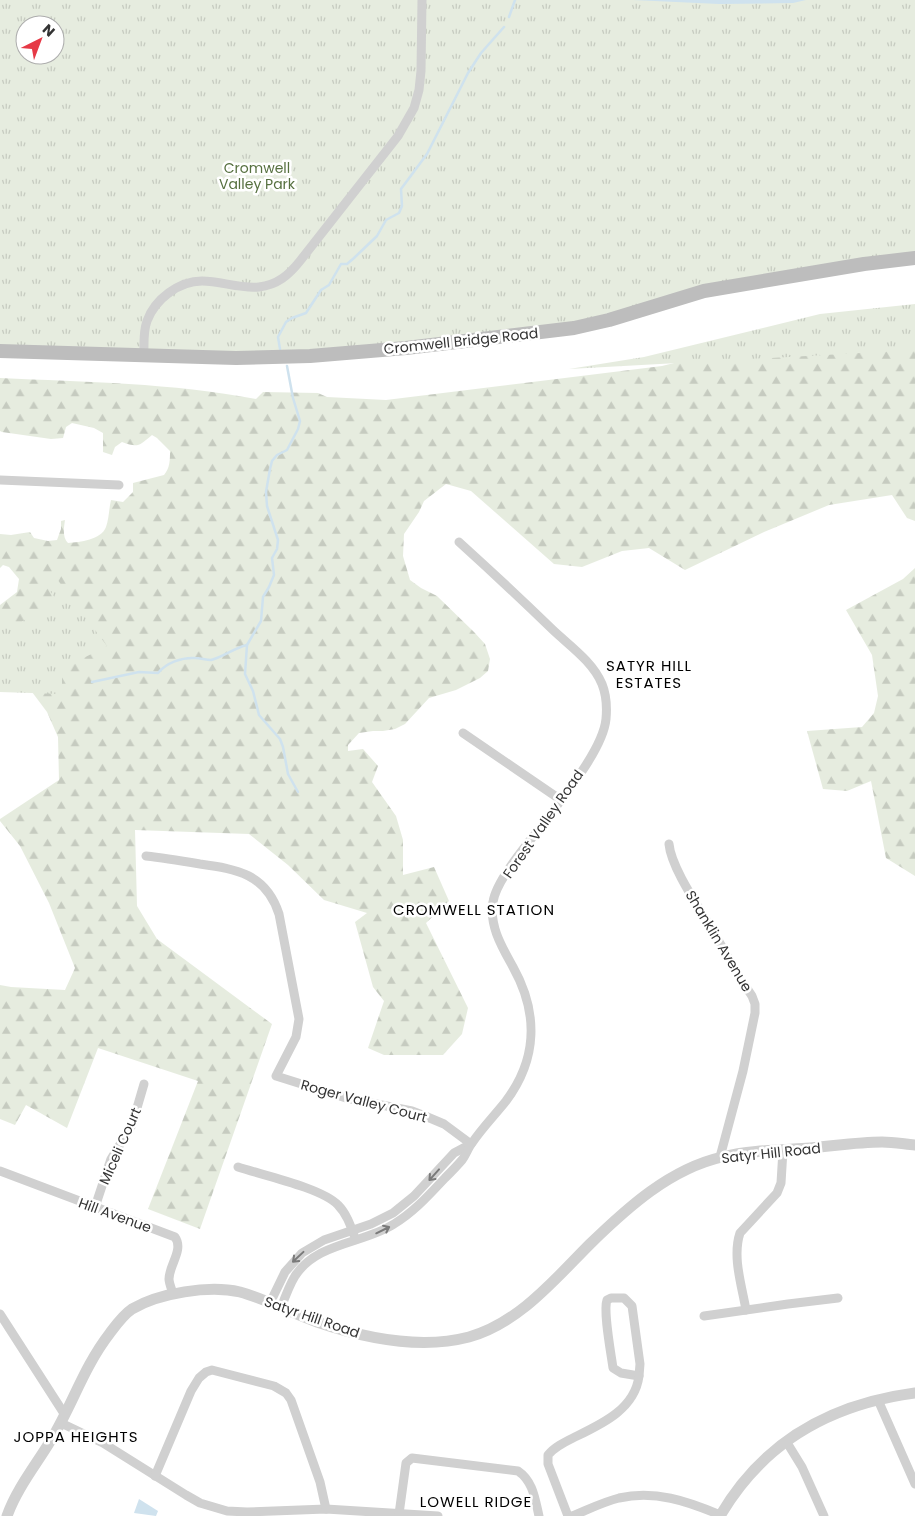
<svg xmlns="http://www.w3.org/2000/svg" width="915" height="1516" viewBox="0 0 915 1516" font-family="Poppins,sans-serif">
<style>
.forest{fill:url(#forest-firs)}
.park{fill:url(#park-tufts);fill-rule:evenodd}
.water{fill:#cfe2ee}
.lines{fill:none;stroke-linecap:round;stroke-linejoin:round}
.stream{stroke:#cfe2ee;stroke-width:2.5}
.minor{stroke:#d0d0d0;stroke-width:9}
.tertiary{stroke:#d0d0d0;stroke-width:11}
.secondary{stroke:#bdbdbd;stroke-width:14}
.oneway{stroke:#7a7a7a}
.labels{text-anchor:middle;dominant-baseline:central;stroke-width:5;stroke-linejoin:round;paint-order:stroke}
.park-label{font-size:14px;fill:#56703f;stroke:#fff}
.street-label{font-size:14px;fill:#333;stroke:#fff}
.neighbourhood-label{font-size:15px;letter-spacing:1px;fill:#000;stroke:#fff}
</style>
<defs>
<pattern id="forest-firs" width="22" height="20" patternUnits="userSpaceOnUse" patternTransform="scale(1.25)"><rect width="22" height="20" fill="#e6ecdf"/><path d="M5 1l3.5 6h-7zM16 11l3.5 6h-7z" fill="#c6cbc0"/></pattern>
<pattern id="park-tufts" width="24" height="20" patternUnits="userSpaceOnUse" patternTransform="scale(1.25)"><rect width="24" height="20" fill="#e6ecdf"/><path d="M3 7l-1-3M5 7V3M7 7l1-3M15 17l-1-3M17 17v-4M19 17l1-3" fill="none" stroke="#c6cbc0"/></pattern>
</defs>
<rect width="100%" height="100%" fill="#fff"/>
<!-- forest -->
<g class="forest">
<path d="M915,311V521L907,518L892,495L829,505L764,532L685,570L649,548L622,551L582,567L554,564L471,491L446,484L424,501L419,512L404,534L403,556L410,580L421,588L437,596L474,632L485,644L490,659L488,671L480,678L456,690L429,698L405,724L395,729L383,731H373L359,733L348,745V751L363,749L378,766L372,782L396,816L403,840V875L434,867L449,901L426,923L468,1008L462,1034L443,1055H384L368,1048L384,1001L373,987L355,922L367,913L324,900L288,865L249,834L135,830L137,906L157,939L272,1024L200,1229L148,1209L198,1081L98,1048L67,1128L26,1105L15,1125L0,1119V985L11,987L65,990L75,968L49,903L20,846L0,821V819L59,780L58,737L47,712L32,692L0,668V605L17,592L19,579L9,567L3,565L0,568V534L11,535L30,532L34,538L48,541L57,540L61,529V521L65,520C64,527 62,537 68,543C80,542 101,540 106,527C109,519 109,508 111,500L123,502L133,492V483L164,475C170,468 170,460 170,451L157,438L152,435C139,446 138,448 122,442L115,447L112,455L103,452V433L94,428L72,423L66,427L63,438L51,439L2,432L0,431V378C86,382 172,383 256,399L263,392L318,393L327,397L386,400L662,366L873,314Z"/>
<path d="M915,568V876L886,858L871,781L847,791L823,789L807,731L862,727L874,713L878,696L872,655L846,610L903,579Z"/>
</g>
<!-- park -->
<g class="park">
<path d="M0,0H915V254L584,322L405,344L294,352H244L0,345ZM25,25H55V55H25Z"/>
<path d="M915,304V350L569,369L644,357L820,314Z"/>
<path d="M54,575L107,646L62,669V694L0,692V617L10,612L16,625L57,601L40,576Z"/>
</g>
<!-- water -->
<g class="water">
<path d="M633,0H806L793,3L719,4Z"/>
<path d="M139,1499L158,1511L156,1516L134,1513Z"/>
</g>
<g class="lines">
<!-- stream -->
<g class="stream">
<path d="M509,17L515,0"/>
<path d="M280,349L278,337L286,322L292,318L306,313L321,290L329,285L341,264H347L354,258L377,236L386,220L399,213L402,206L401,189L427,154L468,73L481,53L504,27"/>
<path d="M287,366L293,398L300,421L298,429L287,450L277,455L272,461L270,469L266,492L267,506L278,540L277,549L272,558L274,575L269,587L263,597L261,621L247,645L245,674L253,691L259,715L280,739L283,747L288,774L298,792"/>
<path d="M92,682L139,672L158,673C166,663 182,657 195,658C200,658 206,660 211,660C223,657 234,648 247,645"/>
</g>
<!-- minor -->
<g class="minor">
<path d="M144,355C144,344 143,332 147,321C155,299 179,281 202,281C221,281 240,289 259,287C277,285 289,275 300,261L398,136L414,108L419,90L421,71L422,0"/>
<path d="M0,480L119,485"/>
<path d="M463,733L561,800"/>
<path d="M669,844C671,867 698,906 710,926C724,950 737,973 752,996L755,1004V1013L743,1071L720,1157"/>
<path d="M146,856C164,858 182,861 200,864C237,869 266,874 279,914L299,1019L296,1037L276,1076L346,1098L412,1111L425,1116L444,1124L471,1144"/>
<path d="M238,1167C262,1175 322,1188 338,1205C346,1213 350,1224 354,1235"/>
<path d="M0,1171L175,1237C184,1250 169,1265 169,1279C169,1283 172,1290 173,1294"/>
<path d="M95,1207L111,1159L132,1125L144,1084"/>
<path d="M611,1298H624L632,1306L640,1364L639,1376L621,1373L613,1368C611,1353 603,1311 607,1300Z"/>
<path d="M270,1303L285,1272L302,1253L324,1240L371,1224L393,1213L414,1196L454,1153L471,1144"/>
<path d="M281,1308C285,1297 289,1286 295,1276C317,1242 363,1244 394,1224C414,1212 429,1195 445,1178C451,1172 457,1166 462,1160C466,1155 468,1148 472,1143C482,1128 495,1115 506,1101C538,1058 538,1012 513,967C502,947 489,926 493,902C496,880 529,842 543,824C562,798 603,750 606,719C607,708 606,694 602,684C593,662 570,646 553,630C522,600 491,571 459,542"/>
<path d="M746,1310C742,1286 732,1257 740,1233L777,1193L781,1183L783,1150"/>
<path d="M0,1314L65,1415"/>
<path d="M704,1316L788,1304L838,1298"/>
<path d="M878,1400L915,1484"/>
<path d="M61,1423L103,1443L186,1495L200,1503L227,1511L247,1512L326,1509L438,1516"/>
<path d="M786,1441L802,1467L824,1516"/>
<path d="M155,1476L191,1391L199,1378L206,1372L212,1370L274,1386L286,1393L291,1400L320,1482L326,1509"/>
<path d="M399,1514L406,1463L412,1458L518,1471C533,1481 535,1499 539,1516"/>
<path d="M568,1516L548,1464V1455C555,1446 567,1441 577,1436C604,1423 635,1408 639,1376"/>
<path d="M572,1516C587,1510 603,1502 619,1498C655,1490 687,1501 720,1515"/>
</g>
<!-- tertiary -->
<g class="tertiary">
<path d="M7,1516C17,1488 36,1465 51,1440C73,1404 83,1368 110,1333C116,1325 123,1315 132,1309C159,1293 209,1285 240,1292C266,1299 291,1313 317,1322C364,1338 419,1350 469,1337C519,1323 555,1279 590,1244C628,1207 670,1169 722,1157C751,1150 781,1150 810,1148C834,1146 858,1142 882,1142C893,1142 904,1144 915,1145"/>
<path d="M720,1516C763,1442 831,1404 915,1393"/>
</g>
<!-- secondary -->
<path class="secondary" d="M0,351L236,358L310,356L406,348L574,328L609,320L704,291L864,264L915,258"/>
</g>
<!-- one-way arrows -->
<defs><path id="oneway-shaft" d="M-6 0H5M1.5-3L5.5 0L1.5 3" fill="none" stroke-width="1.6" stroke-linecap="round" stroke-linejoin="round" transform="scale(1.25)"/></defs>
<g class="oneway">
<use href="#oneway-shaft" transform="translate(434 1175) rotate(132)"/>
<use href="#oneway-shaft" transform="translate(383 1230) rotate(-26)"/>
<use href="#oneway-shaft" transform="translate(298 1257) rotate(137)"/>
</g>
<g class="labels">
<!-- park labels -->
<g class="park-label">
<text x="257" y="168">Cromwell<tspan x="257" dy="16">Valley Park</tspan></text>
</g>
<!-- street labels -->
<g class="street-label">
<text transform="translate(461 341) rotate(-6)">Cromwell Bridge Road</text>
<text transform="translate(543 824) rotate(-55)">Forest Valley Road</text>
<text transform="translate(719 941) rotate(59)">Shanklin Avenue</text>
<text transform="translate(364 1101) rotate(15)">Roger Valley Court</text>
<text transform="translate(120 1146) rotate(-66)">Miceli Court</text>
<text transform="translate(771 1153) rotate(-6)">Satyr Hill Road</text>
<text transform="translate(115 1215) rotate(20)">Hill Avenue</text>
<text transform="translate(312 1317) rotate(19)">Satyr Hill Road</text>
</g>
<!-- neighbourhood labels -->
<g class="neighbourhood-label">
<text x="649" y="665">SATYR HILL<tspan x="649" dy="17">ESTATES</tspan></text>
<text x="474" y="909">CROMWELL STATION</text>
<text x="76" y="1436">JOPPA HEIGHTS</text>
<text x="476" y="1501">LOWELL RIDGE</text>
</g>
</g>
<!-- north arrow -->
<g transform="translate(40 40) rotate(42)"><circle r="24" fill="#ffffff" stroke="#adadad"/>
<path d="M0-4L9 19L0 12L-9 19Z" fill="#e63946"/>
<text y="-8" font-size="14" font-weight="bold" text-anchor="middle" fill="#333333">N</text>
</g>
</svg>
